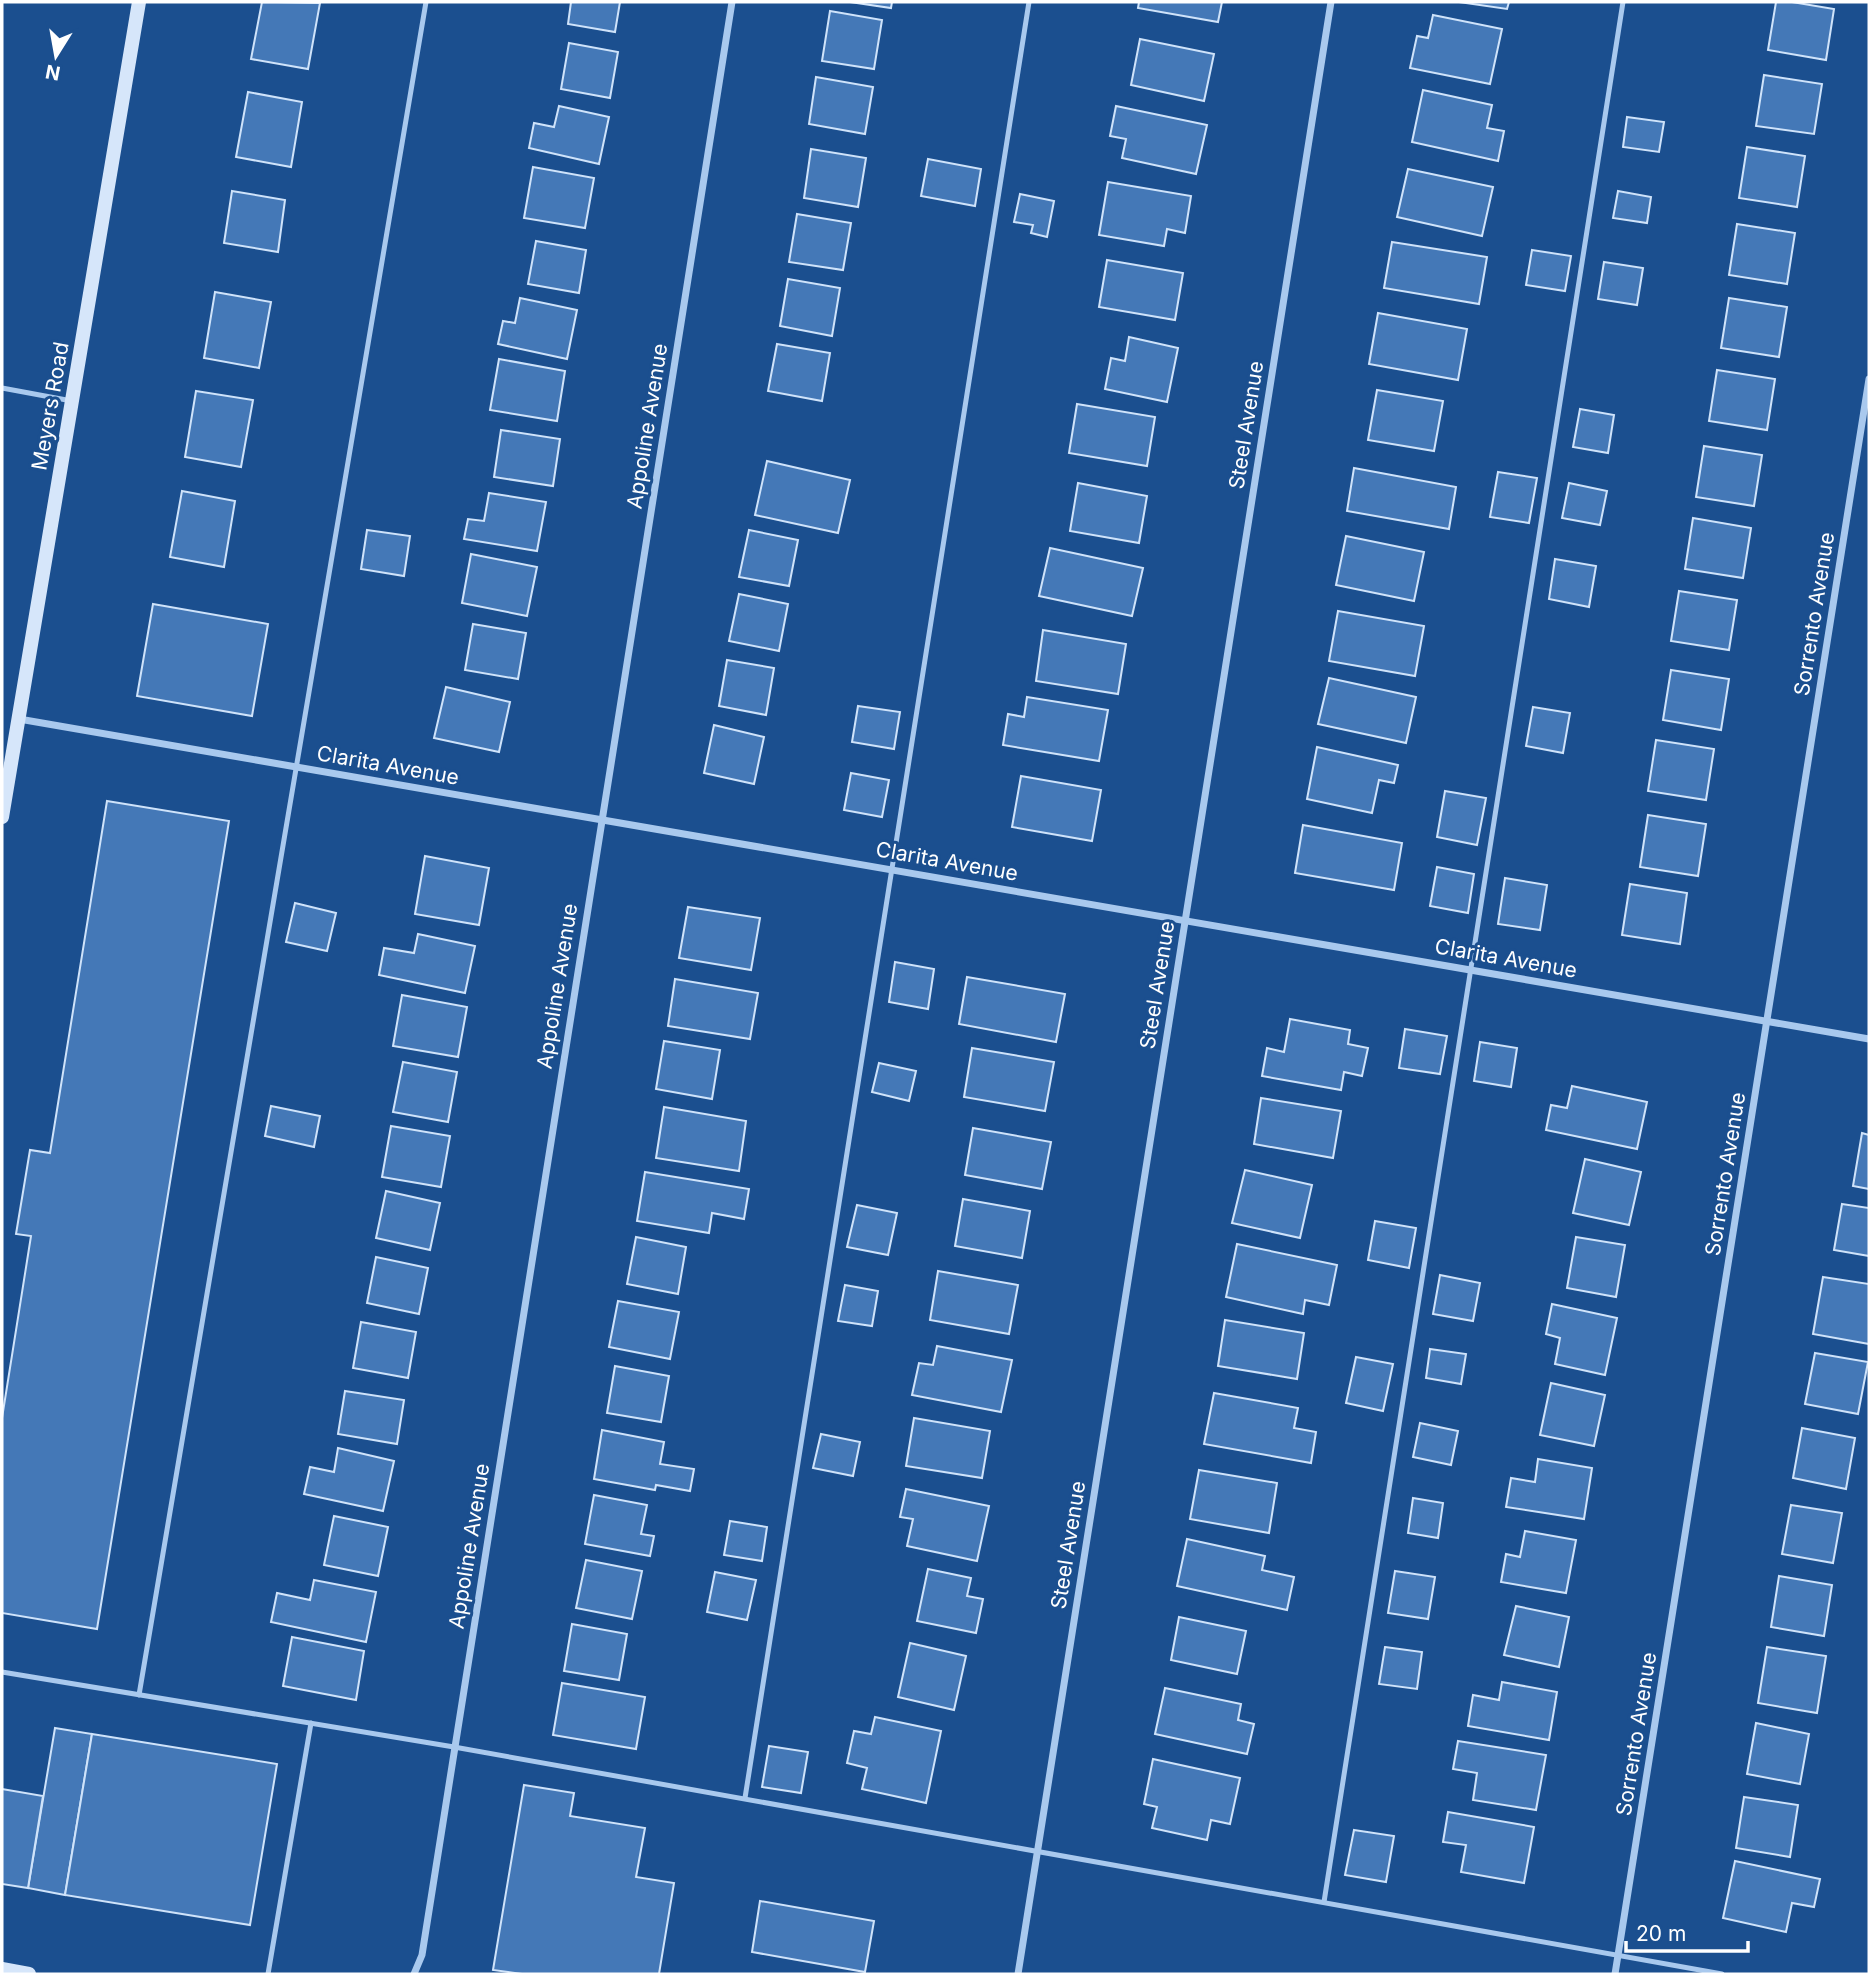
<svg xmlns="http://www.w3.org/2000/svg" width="1871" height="1976" viewBox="0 0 1871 1976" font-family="Inter,sans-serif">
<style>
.building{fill:#4478b7;stroke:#cfe3fa;stroke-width:2}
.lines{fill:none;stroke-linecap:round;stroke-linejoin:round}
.lane{stroke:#a9c9ee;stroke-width:5}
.street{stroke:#a9c9ee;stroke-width:7}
.secondary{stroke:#d6e6fa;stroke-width:14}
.labels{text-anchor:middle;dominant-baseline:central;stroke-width:6;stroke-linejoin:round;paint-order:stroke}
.street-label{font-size:21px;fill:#fff;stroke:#1b4f8f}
</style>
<rect width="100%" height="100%" fill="#1b4f8f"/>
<!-- building -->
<g class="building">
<path d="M262,2L320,3L308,69L251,59Z"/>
<path d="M571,2H620L615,32L568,24Z"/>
<path d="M850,2H892L891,8Z"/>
<path d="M1139,2H1222L1218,22L1138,8Z"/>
<path d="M1459,2H1509L1507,9Z"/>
<path d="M1776,2H1792L1834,9L1826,60L1768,50Z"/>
<path d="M830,11L882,20L874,69L822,61Z"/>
<path d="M1433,15L1502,29L1490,84L1410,68L1417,36L1428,38Z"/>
<path d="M1140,39L1214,54L1204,101L1131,85Z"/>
<path d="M569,43L618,52L610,98L561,89Z"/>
<path d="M1764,75L1822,84L1814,134L1756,126Z"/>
<path d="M816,77L873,87L865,134L809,124Z"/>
<path d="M1423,90L1492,105L1487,128L1504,131L1498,161L1412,142Z"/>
<path d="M248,92L302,102L291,167L236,157Z"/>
<path d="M559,106L609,117L599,164L529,148L534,123L554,127Z"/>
<path d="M1116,106L1207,125L1196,174L1122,158L1126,139L1110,136Z"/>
<path d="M1627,117L1664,122L1659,152L1623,147Z"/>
<path d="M1747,147L1805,156L1797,207L1739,198Z"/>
<path d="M811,149L866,158L858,207L804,198Z"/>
<path d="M928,159L981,169L975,206L921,196Z"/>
<path d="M533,167L594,178L585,228L524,218Z"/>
<path d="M1408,169L1493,187L1482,236L1397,217Z"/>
<path d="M1108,182L1191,196L1185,233L1167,229L1164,246L1099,235Z"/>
<path d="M232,191L285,200L278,252L224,243Z"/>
<path d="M1618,191L1651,197L1647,223L1613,218Z"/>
<path d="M1020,194L1054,201L1047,237L1031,233L1033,225L1014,222Z"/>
<path d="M797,214L851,223L843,270L789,262Z"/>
<path d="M1737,224L1795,233L1787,284L1729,275Z"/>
<path d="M536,241L586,250L579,293L528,284Z"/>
<path d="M1392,242L1487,257L1479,304L1384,288Z"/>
<path d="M1532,250L1571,256L1565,291L1526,285Z"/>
<path d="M1107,260L1183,273L1175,320L1099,307Z"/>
<path d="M1604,262L1643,268L1637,305L1598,299Z"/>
<path d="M788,279L840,288L832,336L780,326Z"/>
<path d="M215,292L271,302L259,368L204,358Z"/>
<path d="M520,298L577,310L567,359L498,344L503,321L515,323Z"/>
<path d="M1729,298L1787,307L1779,357L1721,348Z"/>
<path d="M1378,313L1467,329L1458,380L1369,364Z"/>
<path d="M1129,337L1178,348L1167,402L1105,389L1111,358L1125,361Z"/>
<path d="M777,344L830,353L822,401L768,391Z"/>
<path d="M499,359L565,371L557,421L490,410Z"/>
<path d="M1717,370L1775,379L1767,430L1709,421Z"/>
<path d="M1377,390L1443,401L1434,451L1368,440Z"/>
<path d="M196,391L253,400L241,467L185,457Z"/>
<path d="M1077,404L1155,417L1147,466L1069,453Z"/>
<path d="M1580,409L1614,415L1608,453L1573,447Z"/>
<path d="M501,430L560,439L553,486L494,477Z"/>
<path d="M1704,446L1762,455L1754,506L1696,497Z"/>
<path d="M767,461L850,480L838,533L755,515Z"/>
<path d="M1354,468L1456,487L1449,529L1347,511Z"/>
<path d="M1498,472L1537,478L1529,523L1490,517Z"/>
<path d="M1078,483L1147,496L1139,543L1070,531Z"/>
<path d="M1569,483L1607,491L1600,525L1562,518Z"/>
<path d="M182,491L235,501L224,567L170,557Z"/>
<path d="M489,493L546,502L537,551L464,539L468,519L484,521Z"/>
<path d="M1693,518L1751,528L1743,578L1685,569Z"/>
<path d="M367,530L410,536L404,576L361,569Z"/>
<path d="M749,530L798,540L789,586L739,577Z"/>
<path d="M1346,536L1424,552L1414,601L1336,585Z"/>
<path d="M1050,548L1143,568L1132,616L1039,596Z"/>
<path d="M471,554L537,567L527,616L462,603Z"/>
<path d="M1555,559L1596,566L1589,607L1549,599Z"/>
<path d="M1679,591L1737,600L1729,650L1671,641Z"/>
<path d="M739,594L788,604L779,651L729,641Z"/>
<path d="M153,604L268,624L252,716L137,696Z"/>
<path d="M1338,611L1424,626L1415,676L1329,661Z"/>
<path d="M473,624L526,633L518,679L465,670Z"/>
<path d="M1043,630L1126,644L1118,694L1036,681Z"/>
<path d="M727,660L774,668L766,715L719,706Z"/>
<path d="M1671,670L1729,679L1721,730L1663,720Z"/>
<path d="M1329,678L1416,697L1406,743L1318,724Z"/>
<path d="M446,687L510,702L499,752L434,738Z"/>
<path d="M1027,697L1108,710L1099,761L1003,745L1008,714L1024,717Z"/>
<path d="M858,706L900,712L894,749L852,742Z"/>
<path d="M1533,707L1570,713L1563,753L1526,746Z"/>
<path d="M714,725L764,737L754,784L704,773Z"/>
<path d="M1656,740L1714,749L1706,800L1648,791Z"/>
<path d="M1317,747L1398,765L1394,783L1379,780L1372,813L1307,799Z"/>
<path d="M851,773L889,780L882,817L844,810Z"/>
<path d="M1021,776L1101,790L1092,841L1012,827Z"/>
<path d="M1445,791L1486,798L1477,845L1437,837Z"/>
<path d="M107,801L229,821L97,1629L2,1613V1418L31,1236L16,1234L30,1150L50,1153Z"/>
<path d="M1648,815L1706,824L1698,876L1640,867Z"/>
<path d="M1303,825L1402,843L1394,890L1295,873Z"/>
<path d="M425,856L489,868L479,925L415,914Z"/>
<path d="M1437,867L1474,874L1468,913L1430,906Z"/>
<path d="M1505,878L1547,885L1540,930L1498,924Z"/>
<path d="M1630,884L1687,893L1680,944L1622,935Z"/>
<path d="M295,903L336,913L327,951L286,942Z"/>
<path d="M688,907L760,918L751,970L679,958Z"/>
<path d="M418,934L475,946L465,993L379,975L384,948L414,953Z"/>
<path d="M895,962L934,969L928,1009L889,1002Z"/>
<path d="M967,977L1065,994L1056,1042L959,1024Z"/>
<path d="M675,979L758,993L750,1039L668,1026Z"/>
<path d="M402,995L467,1007L458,1057L393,1046Z"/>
<path d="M1290,1019L1350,1030L1348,1044L1368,1048L1362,1076L1344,1072L1341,1090L1262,1076L1267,1048L1284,1052Z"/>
<path d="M1405,1029L1447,1036L1440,1074L1399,1068Z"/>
<path d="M664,1041L720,1050L712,1099L656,1089Z"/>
<path d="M1480,1042L1517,1048L1511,1087L1474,1081Z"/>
<path d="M972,1048L1054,1062L1045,1111L964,1097Z"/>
<path d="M403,1062L457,1072L448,1122L393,1112Z"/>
<path d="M879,1063L916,1071L909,1101L872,1092Z"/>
<path d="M1572,1086L1647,1102L1637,1149L1546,1130L1551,1105L1567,1108Z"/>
<path d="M1261,1098L1341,1111L1333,1158L1254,1144Z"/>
<path d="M271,1106L320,1116L314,1147L265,1136Z"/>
<path d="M664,1107L746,1121L739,1171L656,1158Z"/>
<path d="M391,1126L450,1136L441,1187L382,1177Z"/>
<path d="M973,1128L1051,1142L1042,1189L965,1175Z"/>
<path d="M1862,1133L1869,1135V1189L1853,1186Z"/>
<path d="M1585,1159L1641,1172L1629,1225L1573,1213Z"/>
<path d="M1245,1170L1312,1185L1300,1238L1232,1223Z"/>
<path d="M645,1172L749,1189L744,1219L712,1213L709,1233L637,1221Z"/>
<path d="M386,1191L440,1203L430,1250L376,1238Z"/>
<path d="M963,1199L1030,1211L1022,1258L955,1246Z"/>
<path d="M1842,1204L1869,1208V1256L1834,1250Z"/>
<path d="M857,1205L897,1213L888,1255L847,1247Z"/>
<path d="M1375,1221L1416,1228L1409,1268L1368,1260Z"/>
<path d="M636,1237L686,1247L678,1294L627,1284Z"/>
<path d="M1576,1237L1625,1245L1616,1297L1567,1288Z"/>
<path d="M1237,1244L1337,1265L1329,1305L1305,1300L1303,1314L1226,1297Z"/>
<path d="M376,1257L428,1268L419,1314L367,1303Z"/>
<path d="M938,1271L1018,1285L1009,1334L930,1320Z"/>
<path d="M1440,1275L1480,1283L1473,1321L1433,1314Z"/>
<path d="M1823,1277L1869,1284V1344L1813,1334Z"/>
<path d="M845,1285L878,1291L872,1326L838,1321Z"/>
<path d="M618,1301L679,1312L670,1359L609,1347Z"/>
<path d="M1552,1304L1617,1318L1605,1375L1555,1364L1560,1338L1546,1334Z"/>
<path d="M1225,1320L1304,1333L1297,1379L1218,1366Z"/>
<path d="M361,1322L416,1332L408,1378L353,1368Z"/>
<path d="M937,1346L1012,1360L1001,1412L912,1395L919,1363L933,1365Z"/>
<path d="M1430,1349L1466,1354L1461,1384L1426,1378Z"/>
<path d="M1815,1353L1868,1362L1858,1414L1805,1404Z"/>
<path d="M1356,1357L1393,1364L1383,1411L1346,1403Z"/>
<path d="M615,1366L669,1376L661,1422L607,1413Z"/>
<path d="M1551,1383L1605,1395L1594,1446L1540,1435Z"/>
<path d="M345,1391L404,1400L397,1444L338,1434Z"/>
<path d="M1214,1393L1298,1408L1294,1428L1316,1432L1311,1463L1204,1444Z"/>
<path d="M914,1418L990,1431L982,1478L906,1466Z"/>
<path d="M1420,1423L1458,1431L1451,1465L1413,1457Z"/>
<path d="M1802,1428L1855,1438L1846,1489L1793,1478Z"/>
<path d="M602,1430L664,1442L660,1464L694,1469L690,1491L656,1485L655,1490L594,1479Z"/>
<path d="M821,1434L860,1442L853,1476L813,1468Z"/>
<path d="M338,1448L394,1461L383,1511L304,1494L310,1467L334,1472Z"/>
<path d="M1538,1459L1592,1468L1584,1519L1506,1507L1511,1478L1535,1482Z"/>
<path d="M1199,1470L1277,1483L1269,1533L1190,1519Z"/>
<path d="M906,1489L989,1506L977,1561L907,1546L913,1519L900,1517Z"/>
<path d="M594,1495L647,1505L641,1534L654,1536L650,1556L585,1544Z"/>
<path d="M1413,1498L1443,1503L1438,1538L1408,1533Z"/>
<path d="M1791,1505L1842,1513L1833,1563L1782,1554Z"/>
<path d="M334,1516L388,1527L378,1576L324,1565Z"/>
<path d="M730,1521L767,1527L762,1561L724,1555Z"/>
<path d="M1525,1531L1576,1540L1566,1593L1501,1582L1506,1554L1520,1557Z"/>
<path d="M1187,1539L1265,1556L1262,1570L1294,1577L1287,1610L1177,1586Z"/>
<path d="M586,1560L642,1571L632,1619L576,1608Z"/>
<path d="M928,1569L971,1578L967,1596L983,1599L976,1633L917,1621Z"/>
<path d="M1395,1571L1435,1577L1428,1619L1388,1613Z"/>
<path d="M715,1572L756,1580L747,1620L707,1612Z"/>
<path d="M1779,1576L1832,1585L1824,1636L1771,1627Z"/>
<path d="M314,1580L376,1592L366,1642L271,1622L277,1593L310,1600Z"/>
<path d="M1516,1606L1569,1617L1559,1667L1504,1655Z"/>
<path d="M1179,1617L1246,1631L1237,1674L1171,1660Z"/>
<path d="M572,1624L627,1634L619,1680L564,1671Z"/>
<path d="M292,1637L364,1651L356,1700L283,1686Z"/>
<path d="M910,1643L966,1656L954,1710L898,1697Z"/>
<path d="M1385,1647L1422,1652L1417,1689L1379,1684Z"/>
<path d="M1767,1647L1826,1656L1817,1713L1758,1703Z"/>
<path d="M1502,1682L1557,1692L1549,1740L1468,1726L1473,1695L1499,1700Z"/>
<path d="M562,1683L645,1697L636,1749L553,1735Z"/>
<path d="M1165,1688L1241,1704L1238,1720L1254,1724L1247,1754L1155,1734Z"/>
<path d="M875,1717L941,1731L926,1803L862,1789L867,1768L847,1763L854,1731L871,1734Z"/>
<path d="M1756,1723L1809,1734L1800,1784L1747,1774Z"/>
<path d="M55,1728L92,1734L65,1895L28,1888Z"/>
<path d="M92,1734L277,1764L250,1925L65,1895Z"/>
<path d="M1458,1741L1546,1755L1536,1810L1473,1800L1477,1773L1453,1769Z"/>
<path d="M769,1746L808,1752L801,1793L762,1787Z"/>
<path d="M1153,1759L1240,1778L1230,1824L1211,1820L1207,1840L1152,1828L1157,1807L1144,1804Z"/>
<path d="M524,1785L574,1793L570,1816L645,1828L636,1877L674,1883L659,1974H522L493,1970Z"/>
<path d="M2,1789L43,1796L28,1888L2,1884Z"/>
<path d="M1744,1797L1798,1805L1790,1857L1736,1848Z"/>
<path d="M1448,1812L1534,1827L1524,1883L1461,1872L1466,1845L1443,1842Z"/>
<path d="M1354,1830L1394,1836L1386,1882L1345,1875Z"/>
<path d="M1735,1861L1820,1879L1814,1907L1792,1903L1786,1932L1723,1918Z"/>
<path d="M760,1901L874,1921L865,1972L752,1952Z"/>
</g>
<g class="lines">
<!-- lane -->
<g class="lane">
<path d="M2,388L72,401"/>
<path d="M2,1672L454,1747L1722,1974"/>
<path d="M139,1695L426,2"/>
<path d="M745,1798L1029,2"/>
<path d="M1324,1902L1623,2"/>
<path d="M268,1974L311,1723"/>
</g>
<!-- street -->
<g class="street">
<path d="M19,719L1869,1039"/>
<path d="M414,1974L422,1955L732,2"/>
<path d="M1018,1974L1331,2"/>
<path d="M1615,1974L1869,379"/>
</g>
<!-- secondary -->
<g class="secondary">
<path d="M2,817L139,2"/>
<path d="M2,1969L29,1974"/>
</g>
</g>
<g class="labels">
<!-- street labels -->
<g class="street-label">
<text transform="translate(50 406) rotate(-80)">Meyers Road</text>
<text transform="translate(1246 425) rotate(-81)">Steel Avenue</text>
<text transform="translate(647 426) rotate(-81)">Appoline Avenue</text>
<text transform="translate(1814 614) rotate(-81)">Sorrento Avenue</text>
<text transform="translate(388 765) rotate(10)">Clarita Avenue</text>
<text transform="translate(947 861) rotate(10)">Clarita Avenue</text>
<text transform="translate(1506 958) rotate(10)">Clarita Avenue</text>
<text transform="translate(1157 985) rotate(-81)">Steel Avenue</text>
<text transform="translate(557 986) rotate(-81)">Appoline Avenue</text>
<text transform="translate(1725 1174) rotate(-81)">Sorrento Avenue</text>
<text transform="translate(1068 1545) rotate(-81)">Steel Avenue</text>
<text transform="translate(469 1546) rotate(-81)">Appoline Avenue</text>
<text transform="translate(1636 1734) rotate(-81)">Sorrento Avenue</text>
</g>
</g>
<!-- border -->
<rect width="1871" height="1976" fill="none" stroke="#ffffff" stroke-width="7"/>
<!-- north arrow -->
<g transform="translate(56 56) rotate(191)" stroke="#1b4f8f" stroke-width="5" paint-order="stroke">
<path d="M0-5L12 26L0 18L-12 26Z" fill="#ffffff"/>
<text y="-10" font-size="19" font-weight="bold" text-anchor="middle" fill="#ffffff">N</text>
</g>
<!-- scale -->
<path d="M1626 1941v10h122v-10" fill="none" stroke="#ffffff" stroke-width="3.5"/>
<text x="1636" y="1941" font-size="21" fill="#ffffff" stroke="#1b4f8f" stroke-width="5" paint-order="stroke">20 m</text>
</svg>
